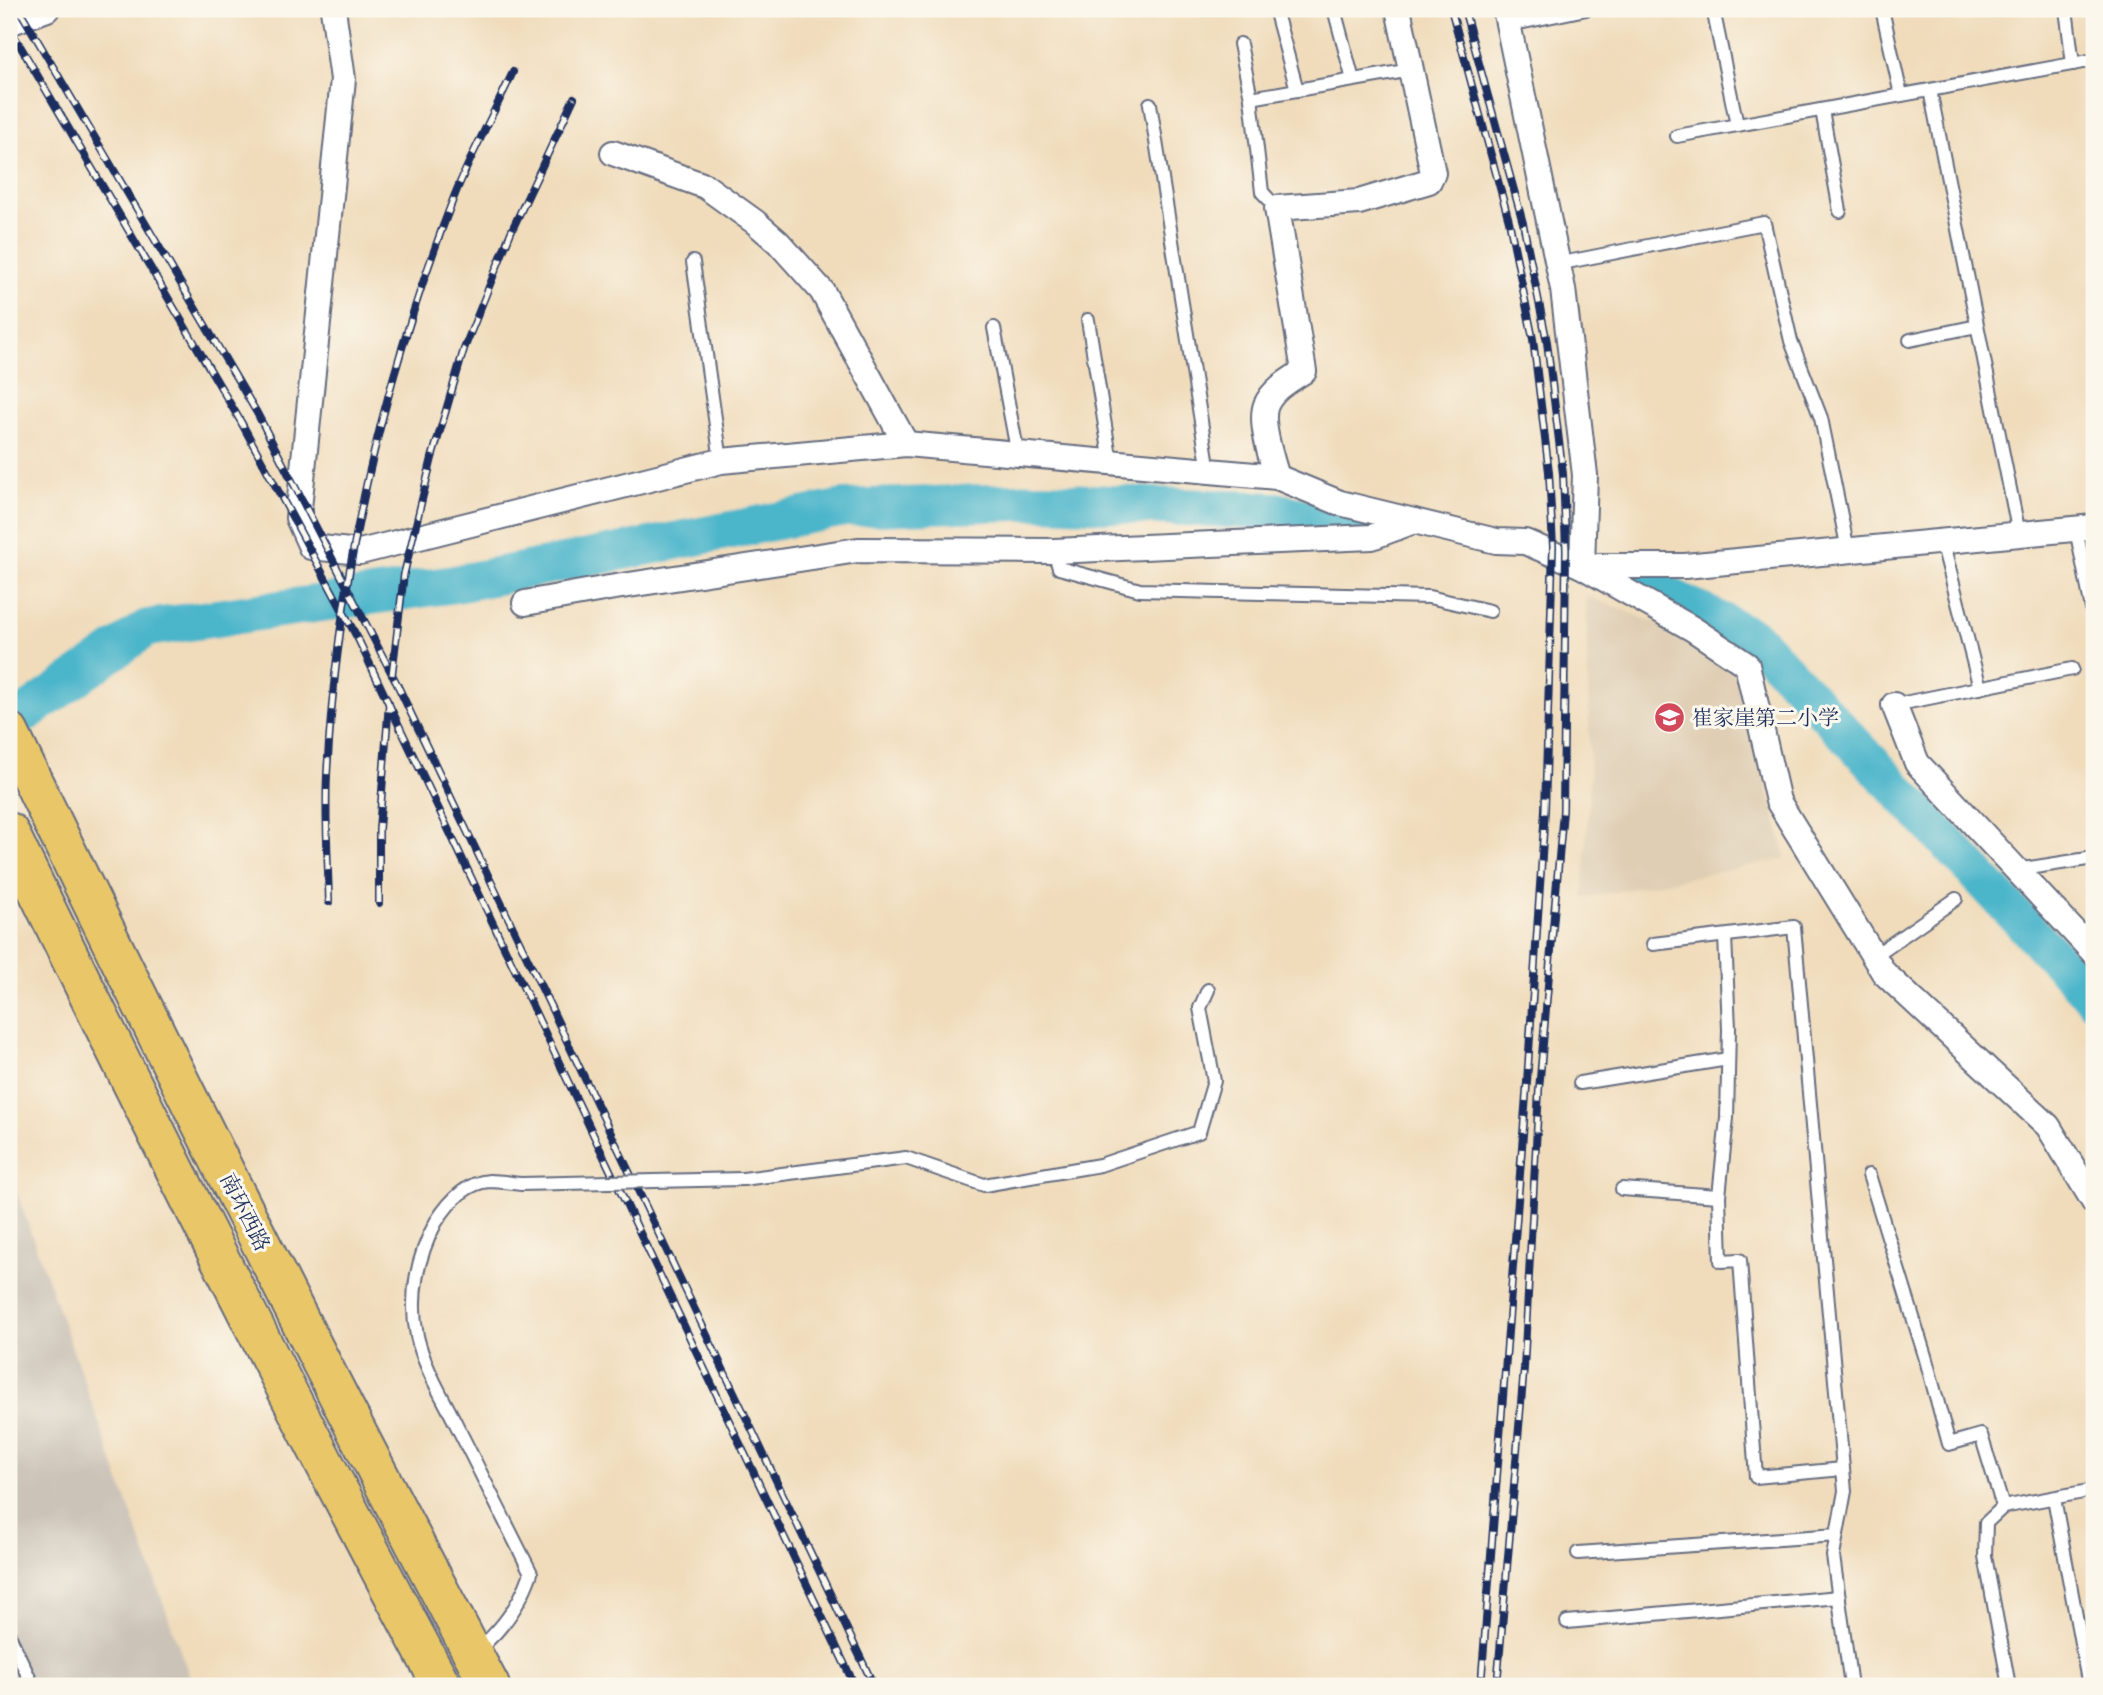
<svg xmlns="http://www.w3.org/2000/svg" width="2103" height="1695" viewBox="0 0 2103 1695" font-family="Alegreya,'Noto Serif SC',serif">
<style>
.built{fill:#dfceb4}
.industrial{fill:#cbc3b8}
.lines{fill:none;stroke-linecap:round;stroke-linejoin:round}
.river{stroke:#4cb5ca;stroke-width:38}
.service-casing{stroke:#666c7f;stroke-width:16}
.minor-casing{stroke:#666c7f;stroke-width:28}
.trunk-casing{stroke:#666c7f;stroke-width:42}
.service{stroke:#fff;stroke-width:12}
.minor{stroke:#fff;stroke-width:24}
.trunk{stroke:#e9c769;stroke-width:38}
.rail-casing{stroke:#1b2f5e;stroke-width:8}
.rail{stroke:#fbf7ec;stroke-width:5;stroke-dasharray:16;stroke-linecap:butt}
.service-bridge-casing{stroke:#666c7f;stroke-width:16;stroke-linecap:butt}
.service-bridge{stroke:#fff;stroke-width:12}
.labels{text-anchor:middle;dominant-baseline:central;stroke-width:6;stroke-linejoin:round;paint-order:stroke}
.poi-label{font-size:21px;fill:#1b2f5e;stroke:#fbf7ec;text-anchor:start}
.street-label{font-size:21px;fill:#1b2f5e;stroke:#fbf7ec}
</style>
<rect width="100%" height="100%" fill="#fbf7ec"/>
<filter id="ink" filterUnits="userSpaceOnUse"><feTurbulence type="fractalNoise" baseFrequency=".0143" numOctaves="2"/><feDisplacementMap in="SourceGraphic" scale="14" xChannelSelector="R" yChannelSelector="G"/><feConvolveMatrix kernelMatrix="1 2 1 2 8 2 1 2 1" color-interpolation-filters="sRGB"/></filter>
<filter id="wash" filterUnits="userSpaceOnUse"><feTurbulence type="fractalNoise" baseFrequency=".00686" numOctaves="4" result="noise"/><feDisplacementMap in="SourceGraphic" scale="28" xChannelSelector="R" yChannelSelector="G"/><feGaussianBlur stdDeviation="1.57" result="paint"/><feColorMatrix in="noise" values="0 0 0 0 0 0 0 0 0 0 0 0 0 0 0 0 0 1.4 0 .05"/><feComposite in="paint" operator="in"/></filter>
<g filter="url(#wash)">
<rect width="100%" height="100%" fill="#f0dcbb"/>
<!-- built -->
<path class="built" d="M1586,595L1690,637L1734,660L1786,859L1583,898L1590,776Z"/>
<!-- industrial -->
<path class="industrial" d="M9,1173L11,1177L193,1686H9Z"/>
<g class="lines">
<!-- river -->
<g class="river">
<path d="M1643,583L1755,638L2094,999"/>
<path d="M9,725L147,628L455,584L844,508L1042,501L1276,511L1373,533"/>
</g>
</g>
</g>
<g filter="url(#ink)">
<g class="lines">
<defs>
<g id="service">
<path d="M1275,9L1297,90"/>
<path d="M1334,9L1353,80"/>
<path d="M1713,9L1737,125"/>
<path d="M1882,9L1901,95"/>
<path d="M2066,9L2073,64"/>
<path d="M1509,25L1586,9"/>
<path d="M1240,44L1251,98L1262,192L1277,208"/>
<path d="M1930,90L2019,534"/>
<path d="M1251,98L1411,70"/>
<path d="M1150,104L1209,471"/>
<path d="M1822,110L1840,211"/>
<path d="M1677,136L2094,60"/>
<path d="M693,262L721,461"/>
<path d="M1557,264L1764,223L1791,341L1821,418L1848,550"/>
<path d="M1088,320L1111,463"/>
<path d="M994,328L1018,455"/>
<path d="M1910,340L1977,326"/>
<path d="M2076,529L2094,619"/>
<path d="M1942,541L1980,688"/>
<path d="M1054,551L1059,568L1140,590L1429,597L1490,611"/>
<path d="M1894,705L2072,669"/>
<path d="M2016,870L2094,858"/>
<path d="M1725,936L1729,1029L1727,1118L1719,1196L1721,1261L1740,1260L1756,1477L1843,1469"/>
<path d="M1653,944L1794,927L1845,1491L1833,1556L1851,1686"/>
<path d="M1874,956L1956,899"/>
<path d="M1580,1083L1728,1059"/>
<path d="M1869,1175L1925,1356L1949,1444L1981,1435L2003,1507"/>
<path d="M743,1179L906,1158L984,1185L1100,1165L1199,1132L1214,1081L1200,1008L1208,990"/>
<path d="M1622,1189L1719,1196"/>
<path d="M2054,1498L2089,1686"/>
<path d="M1578,1553L1837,1535"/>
<path d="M1567,1622L1839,1597"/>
<path d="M9,1635L33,1686"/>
<path d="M476,1651C502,1630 520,1605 531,1573C506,1523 481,1473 456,1424C442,1396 424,1367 417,1336C409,1297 417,1257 436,1222C448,1203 465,1183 489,1181C499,1181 511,1183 521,1184"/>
<path d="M2009,1686L1985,1556L1986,1523L2003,1507L2094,1490"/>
</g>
<g id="minor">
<path d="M333,9L343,79L298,518L311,547L360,552L721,461L906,444L1277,477L1340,503L1496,541L1525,542L1582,566H1685L2094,527"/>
<path d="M1505,9L1563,289L1585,475L1582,566L1693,629L1747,665L1778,801L1884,973L2048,1126L2094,1202"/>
<path d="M9,23L47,9"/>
<path d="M613,153L705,186L755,222L778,242L822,291L906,444"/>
<path d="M1277,477C1272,460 1259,422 1266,405C1273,389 1290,380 1304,371L1277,208L1359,202L1429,181L1433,173L1398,9"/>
<path d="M525,603L609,588L858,550L1054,551L1372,537L1414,521"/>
<path d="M1894,705L1917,763L2094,953"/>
</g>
<g id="trunk">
<path d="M9,732C164,1053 322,1372 490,1686"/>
<path d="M9,832C148,1119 291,1405 442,1686"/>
</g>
</defs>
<!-- service casing -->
<use href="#service" class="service-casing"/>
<!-- minor casing -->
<use href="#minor" class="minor-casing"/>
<!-- trunk casing -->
<use href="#trunk" class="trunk-casing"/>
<!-- service -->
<use href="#service" class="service"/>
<!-- minor -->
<use href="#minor" class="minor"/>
<!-- trunk -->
<use href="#trunk" class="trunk"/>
<defs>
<g id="rail">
<path d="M19,9L257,413L396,682L874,1686"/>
<path d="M1451,9L1509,221L1533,339L1549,472L1553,547L1545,810L1527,1082L1481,1686"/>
<path d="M1464,9L1523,223L1547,342L1563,474L1566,550L1563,811L1539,1090L1524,1368L1497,1686"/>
<path d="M9,27L241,422L358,639L855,1686"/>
<path d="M392,675L404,574L432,458L464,349L511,232L574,98"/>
<path d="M329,902C328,860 325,817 327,775C337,575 382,383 454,197C471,154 494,113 513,72"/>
<path d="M379,903V829L389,703"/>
</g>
</defs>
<!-- rail casing -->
<use href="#rail" class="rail-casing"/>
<!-- rail -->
<use href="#rail" class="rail"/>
<defs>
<path id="service-bridge" d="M521,1184L743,1179"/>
</defs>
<!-- service-bridge casing -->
<use href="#service-bridge" class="service-bridge-casing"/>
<!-- service-bridge -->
<use href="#service-bridge" class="service-bridge"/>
</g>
</g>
<!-- icons -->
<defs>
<symbol id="school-disc" viewBox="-11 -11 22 22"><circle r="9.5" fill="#d1495b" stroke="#fbf7ec"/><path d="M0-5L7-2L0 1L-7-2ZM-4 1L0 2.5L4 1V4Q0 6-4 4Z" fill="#fff"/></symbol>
</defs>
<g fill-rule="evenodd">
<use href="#school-disc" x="1652" y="700" width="35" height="35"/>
</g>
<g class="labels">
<!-- poi labels -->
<g class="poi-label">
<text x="1692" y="718">崔家崖第二小学</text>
</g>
<!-- street labels -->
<g class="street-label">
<text transform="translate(245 1212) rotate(63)">南环西路</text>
</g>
</g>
<!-- margin -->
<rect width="2103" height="1695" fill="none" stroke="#fbf7ec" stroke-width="35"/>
</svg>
